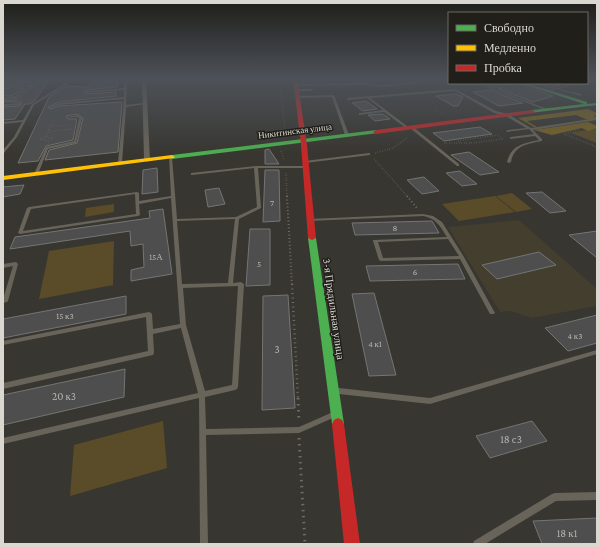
<svg xmlns="http://www.w3.org/2000/svg" width="600" height="547" viewBox="0 0 600 547" font-family="'Crimson Pro',serif">
<style>
.built{fill:#433e2d}
.green{fill:#5a4c28}
.forest{fill:#7b6421}
.building{fill:#4d4e4d;stroke:#747574}
.lines{fill:none;stroke-linecap:round;stroke-linejoin:round}
.path-far4{stroke:#6e6b63;stroke-width:1;stroke-dasharray:0.5 1.5;stroke-linecap:butt}
.path-far3{stroke:#6e6b63;stroke-width:1.5;stroke-dasharray:0.5 2;stroke-linecap:butt}
.path-far2{stroke:#6e6b63;stroke-width:2;stroke-dasharray:1 2.5;stroke-linecap:butt}
.path-far1{stroke:#6e6b63;stroke-width:2.5;stroke-dasharray:1 3.5;stroke-linecap:butt}
.path{stroke:#6e6b63;stroke-width:3;stroke-dasharray:1.5 4.5;stroke-linecap:butt}
.lane{fill:#68645a;fill-rule:evenodd}
.street{fill:#68645a;fill-rule:evenodd}
.fast{fill:#4caf50;fill-rule:evenodd}
.slow{fill:#ffc107;fill-rule:evenodd}
.jam{fill:#c62828;fill-rule:evenodd}
.labels{text-anchor:middle;dominant-baseline:central;stroke-width:3;stroke-linejoin:round;paint-order:stroke}
.far-street-label{font-size:9px;fill:#dad7d1;stroke:#211f1a}
.number-label{font-size:9px;fill:#b7b5b0}
.street-label{font-size:11px;fill:#dad7d1;stroke:#211f1a}
.near-number-label{font-size:11px;fill:#b7b5b0}
</style>
<rect width="100%" height="100%" fill="#383630"/>
<!-- built -->
<path class="built" d="M519,220L597,289V306L532,318L510,311L500,312L448,227Z"/>
<!-- green -->
<g class="green">
<path d="M597,128V143L571,133C580,130 588,131 597,128Z"/>
<path d="M512,193L532,209L516,212L496,196Z"/>
<path d="M495,196L515,212L459,221L442,204Z"/>
<path d="M114,204V212L85,217L86,208Z"/>
<path d="M114,241L113,285L39,299L49,251Z"/>
<path d="M163,421L167,468L70,496L74,445Z"/>
</g>
<!-- forest -->
<g class="forest">
<path d="M588,109L597,113V115L594,116L597,118L588,120L576,115L527,121L537,127H534L518,118Z"/>
<path d="M588,122L597,126V128L588,131L582,128L552,135L534,130Z"/>
</g>
<!-- building -->
<g class="building">
<path d="M3,78H31L27,82H32L12,84L14,88H24L12,96H3V89L10,88L9,84H3Z"/>
<path d="M118,80L117,87L86,90L84,92L86,94L116,92V96L59,102L48,107L50,109L59,106L122,102L118,152L45,160L49,150L77,143L83,118L77,114L66,116L68,119H77L73,140L46,146L38,161L18,163L49,97L67,86L89,87L90,83Z"/>
<path d="M40,81H49L34,101L30,104H25L15,119L3,120V107L20,106L22,104L21,102H3V101L16,100Z"/>
<path d="M489,83H518L553,96L533,102L499,89H501L489,85Z"/>
<path d="M534,83H554L561,85L550,88Z"/>
<path d="M490,90L523,103L499,106L473,92Z"/>
<path d="M456,94L463,97L458,106H453L436,96Z"/>
<path d="M366,101L377,109L363,111L352,103Z"/>
<path d="M383,114L390,119L375,121L368,115Z"/>
<path d="M480,127L492,134L444,141L433,133Z"/>
<path d="M269,149L279,164H265V150Z"/>
<path d="M469,152L499,172L480,175L451,155Z"/>
<path d="M157,168L158,192L142,194L143,170Z"/>
<path d="M265,170H279L280,221L263,222Z"/>
<path d="M460,171L477,184L462,186L446,173Z"/>
<path d="M424,177L439,191L422,194L407,180Z"/>
<path d="M24,185L20,194L3,197V187Z"/>
<path d="M219,188L225,204L208,207L205,190Z"/>
<path d="M542,192L566,211L550,213L526,193Z"/>
<path d="M163,209L172,274L131,281V270L144,267L143,244L131,246L130,231L10,249L15,237L150,218L149,211Z"/>
<path d="M432,221L439,233L355,235L352,223Z"/>
<path d="M250,229H270V285L246,286Z"/>
<path d="M597,231V258L569,235Z"/>
<path d="M539,252L556,265L497,279L482,265Z"/>
<path d="M458,264L465,279L370,281L366,266Z"/>
<path d="M374,293L396,375L369,376L352,294Z"/>
<path d="M288,295L295,408L262,410L263,296Z"/>
<path d="M126,296V314L3,338V319Z"/>
<path d="M597,315V343L568,351L545,328Z"/>
<path d="M125,369L124,397L3,425V395Z"/>
<path d="M532,421L547,441L490,458L476,436Z"/>
<path d="M597,518V544H542L533,521Z"/>
</g>
<g class="lines">
<!-- path-far4 -->
<g class="path-far4">
<path d="M279,78L285,130"/>
<path d="M503,83L515,87"/>
<path d="M434,109L443,115"/>
<path d="M50,126L69,125"/>
<path d="M49,130L54,117L52,116"/>
<path d="M64,130L71,129"/>
</g>
<!-- path-far3 -->
<g class="path-far3">
<path d="M284,129L285,134"/>
<path d="M578,130L564,134L597,147"/>
<path d="M48,132L71,129"/>
<path d="M46,137L53,138L48,141L41,140V138Z"/>
<path d="M46,137L49,129"/>
<path d="M458,141L497,135"/>
<path d="M444,143H473L503,139L497,135"/>
<path d="M281,151L284,160"/>
<path d="M375,153L393,148L408,137"/>
<path d="M374,159L408,197"/>
<path d="M286,173L287,197"/>
</g>
<!-- path-far2 -->
<g class="path-far2">
<path d="M287,196L292,285"/>
<path d="M407,196L417,208"/>
</g>
<!-- path-far1 -->
<path class="path-far1" d="M292,284L298,399"/>
<!-- path -->
<g class="path">
<path d="M298,398L299,422"/>
<path d="M299,438L305,544"/>
</g>
<!-- lane -->
<g class="lane">
<path d="M40,78H42L15,99L3,100V98L13,97L29,86L14,87L13,85L31,84Z"/>
<path d="M125,78H127L126,105L144,103L145,104L126,107L122,163L120,164L118,163L124,99L59,105L50,108L49,107L59,103L124,97V90L86,93L85,92L86,91L124,88Z"/>
<path d="M171,78H178L144,81L143,80Z"/>
<path d="M434,78H437L412,84L382,87L367,85L296,86L295,85L296,84L367,83L382,85L412,82Z"/>
<path d="M596,78H597V79L587,82V80Z"/>
<path d="M67,82L69,83L34,105L17,137L4,153H3V150L14,137L22,122L3,124V122L23,120L32,104Z"/>
<path d="M476,83H479L550,110L548,111Z"/>
<path d="M575,83H579L559,89L581,94V96L557,89L547,92L546,91Z"/>
<path d="M8,85L9,87L3,88V86Z"/>
<path d="M296,89H312L313,90L312,91H295Z"/>
<path d="M455,89L496,111L508,114L531,128L597,118V120L533,130L542,139V141C528,144 514,145 511,162L509,163L507,162C511,145 524,143 539,140L535,136L510,139V137H511L534,134L529,129L507,132L506,131L508,130L526,128L506,116L494,113L455,91L370,98L407,126L408,127L406,128L384,112L359,115V113H360L383,110L367,98L348,100L347,99L348,98Z"/>
<path d="M334,95L349,135L348,136L345,135L332,97L297,98L296,97L297,96Z"/>
<path d="M21,103V104L20,105L3,106V104Z"/>
<path d="M77,115L82,118L76,143L48,149L38,174L35,175L34,174L46,147L74,141L79,118C75,116 70,119 67,117Z"/>
<path d="M410,126H412L459,164V166H457L410,128Z"/>
<path d="M369,153H370V155L305,163L303,162L305,161Z"/>
<path d="M169,156L172,157L177,219L236,217L257,207L254,168L192,175H191V173L256,166H305L307,167L305,168H258L261,208L239,219L233,283L241,282L244,284L238,387L237,389L235,390L205,397L206,429L299,427L333,412L335,413L336,415L335,417L299,433L206,435L208,544H200L199,398L3,444V438L198,393L181,328L153,334L154,353L153,355L3,389V383L148,351L146,317L3,345V341L149,312L151,313L152,314L153,329L180,324L171,198L139,204L140,215L138,216L20,234L18,233L27,208L29,207L137,192L139,193V201L171,196ZM135,194L136,214L23,231L31,209ZM235,219L228,283L182,284L177,221ZM238,286L232,385L205,391L186,325L183,288Z"/>
<path d="M423,214L433,216L442,222L464,257L495,313L494,314H490L460,259L381,261L379,260L373,241V240L447,237C439,225 437,219 423,216L309,221L307,220L309,219ZM448,239L459,256L383,258L378,242Z"/>
<path d="M16,262L18,264L8,301L7,302L3,303V299L13,266L3,268V264Z"/>
<path d="M597,350V354L430,404L339,394L337,393L336,391L337,389L339,388L430,398Z"/>
<path d="M597,492V500L556,501L485,544H473L474,541L552,494L555,493Z"/>
</g>
<!-- street -->
<path class="street" d="M142,78H146L150,160L147,162L144,160Z"/>
<!-- fast -->
<g class="fast">
<path d="M520,83H526L587,102V104L597,103V105L530,113L529,112L532,110L584,104Z"/>
<path d="M376,130L379,132L378,133L172,159L169,157L172,155Z"/>
<path d="M309,236H312L316,238L344,424L342,428L338,430L334,428L332,424L308,238Z"/>
</g>
<!-- slow -->
<path class="slow" d="M172,155L175,157L174,158L3,180V176Z"/>
<!-- jam -->
<g class="jam">
<path d="M293,78H297L307,145L316,238L312,240L308,238L301,145Z"/>
<path d="M532,110L535,112L534,113L376,134L373,132L376,130Z"/>
<path d="M338,418L342,420L344,424L360,544H344L332,424L334,420Z"/>
</g>
</g>
<!-- sky -->
<linearGradient id="sky" x2="0" y2="1"><stop stop-color="#1f1e1a"/><stop offset="0.51" stop-color="#4d5259"/><stop offset="1" stop-color="#4d5259" stop-opacity="0"/></linearGradient>
<rect width="600" height="154" fill="url(#sky)"/>
<g class="labels">
<!-- far-street labels -->
<g class="far-street-label">
<text transform="translate(295 131) rotate(-7)">Никитинская улица</text>
</g>
<!-- number labels -->
<g class="number-label">
<text x="272" y="203">7</text>
<text x="395" y="228">8</text>
<text x="156" y="257">15А</text>
<text x="259" y="264">5</text>
<text x="415" y="272">6</text>
<text x="65" y="316">15 к3</text>
<text x="575" y="336">4 к3</text>
<text x="375" y="344">4 к1</text>
</g>
<!-- street labels -->
<g class="street-label">
<text transform="translate(334 309) rotate(82)">3-я Прядильная улица</text>
</g>
<!-- near-number labels -->
<g class="near-number-label">
<text x="277" y="349">3</text>
<text x="64" y="396">20 к3</text>
<text x="511" y="439">18 с3</text>
<text x="567" y="533">18 к1</text>
</g>
</g>
<!-- border -->
<rect width="600" height="547" fill="none" stroke="#dad7d1" stroke-width="8"/>
<!-- legend -->
<rect x="448" y="12" width="140" height="72" fill="#211f1a" stroke="#6b6963"/>
<rect x="456" y="25" width="20" height="6" fill="#4caf50" stroke="#6b6963"/>
<text x="484" y="32" font-size="12" fill="#dad7d1">Свободно</text>
<rect x="456" y="45" width="20" height="6" fill="#ffc107" stroke="#6b6963"/>
<text x="484" y="52" font-size="12" fill="#dad7d1">Медленно</text>
<rect x="456" y="65" width="20" height="6" fill="#c62828" stroke="#6b6963"/>
<text x="484" y="72" font-size="12" fill="#dad7d1">Пробка</text>
</svg>
